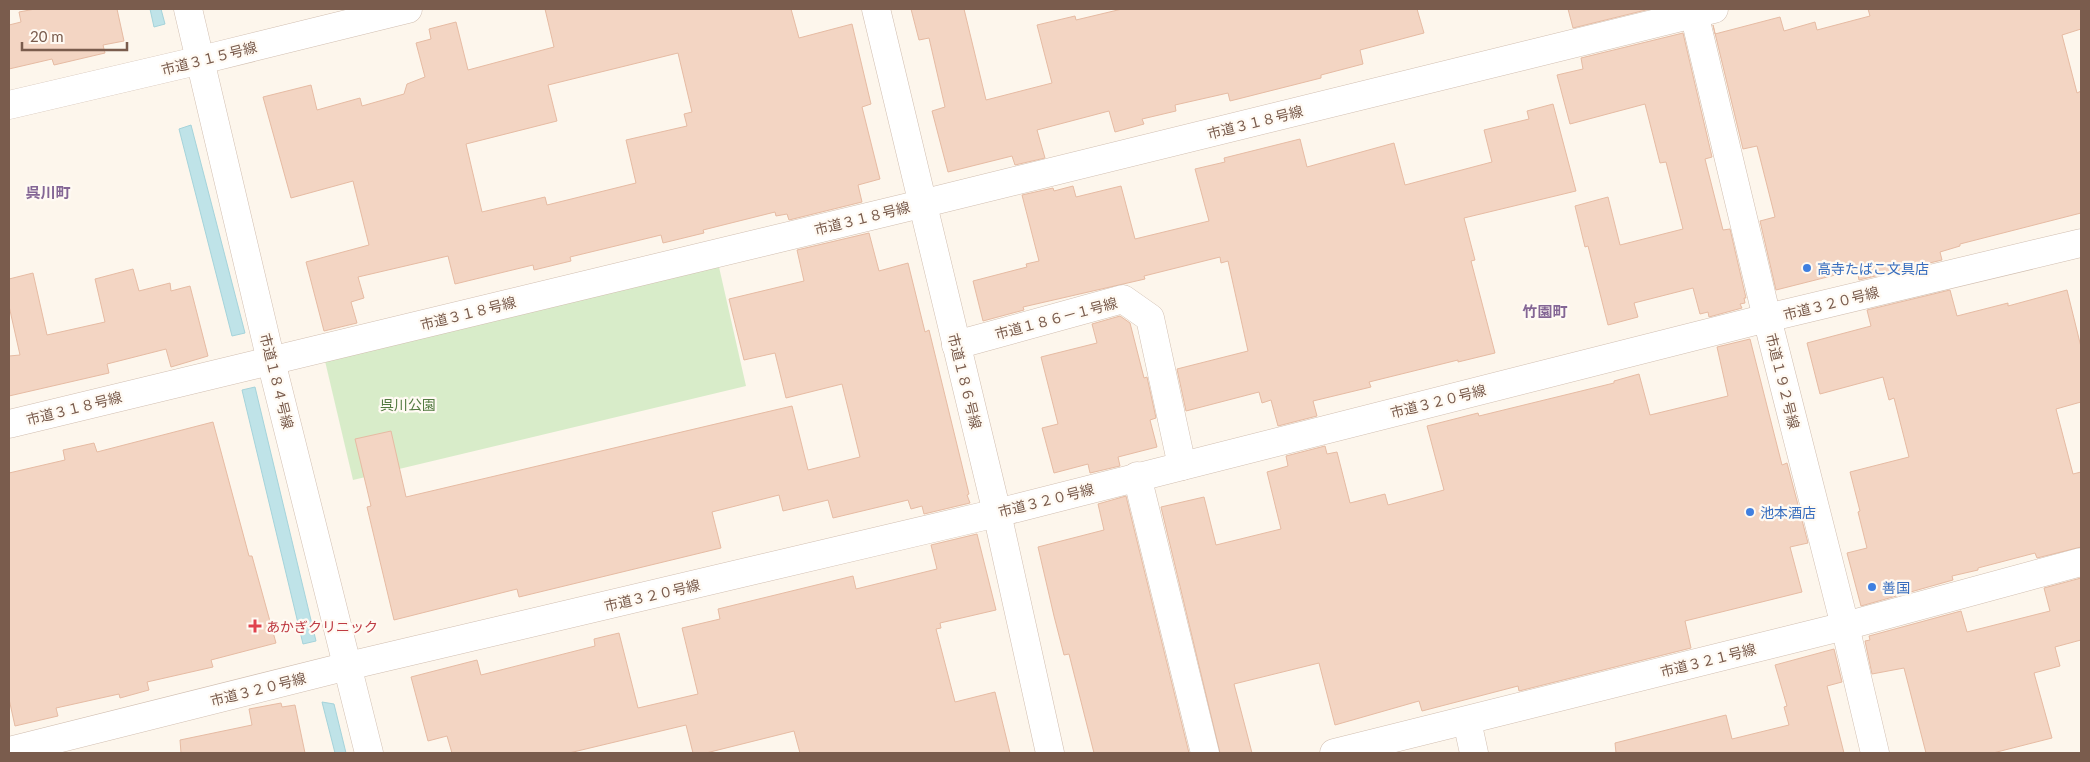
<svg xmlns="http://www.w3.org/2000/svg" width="2090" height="762" viewBox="0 0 2090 762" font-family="Lato,'Noto Sans JP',sans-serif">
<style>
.green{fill:#d8ecc9}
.water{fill:#bfe3e8;stroke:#a5d3da}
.building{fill:#f3d5c3;stroke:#e6bba3;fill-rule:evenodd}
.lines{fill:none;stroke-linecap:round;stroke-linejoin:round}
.minor-casing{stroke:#d1beb0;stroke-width:29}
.tertiary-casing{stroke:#d1beb0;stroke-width:29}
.minor{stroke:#fff;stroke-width:28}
.tertiary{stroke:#fff;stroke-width:28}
.shop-dot{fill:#3f7fe0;stroke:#fffaf3;stroke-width:2}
.health-dot{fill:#e0444e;stroke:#fffaf3;stroke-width:2}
.labels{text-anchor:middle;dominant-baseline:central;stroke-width:4.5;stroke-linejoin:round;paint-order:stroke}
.street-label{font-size:14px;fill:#7a5c4d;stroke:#fffaf3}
.shop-label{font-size:14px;fill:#366cbe;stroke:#fffaf3;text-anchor:start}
.park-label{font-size:14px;fill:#537a41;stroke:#fffaf3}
.health-label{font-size:14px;fill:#be3a42;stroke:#fffaf3;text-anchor:start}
.neighbourhood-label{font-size:15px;font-weight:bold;fill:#846695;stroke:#fffaf3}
</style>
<rect width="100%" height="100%" fill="#fdf6ec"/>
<!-- green -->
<path class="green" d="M719,267L746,386L353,480L325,361Z"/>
<!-- water -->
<g class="water">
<path d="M150,9H161L165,24L154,27Z"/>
<path d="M191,125L245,333L232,336L179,129Z"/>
<path d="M255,387L316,641L303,644L242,390Z"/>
<path d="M322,702L334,704L346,753H335Z"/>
</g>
<!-- building -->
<g class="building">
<path d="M35,9H117L124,41L103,45L105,53L54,65L52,59L9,69V25L21,22L19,12Z"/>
<path d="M545,9H791L799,38L852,24L871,104L862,107L880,179L858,185L862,202L789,220L787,214L776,216L775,212L703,230L704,233L663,243L661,235L570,257L571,261L534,270L533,265L455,284L448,256L358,277L364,298L351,302L357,323L324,331L306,262L369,245L353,181L291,198L263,97L311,85L317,110L360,98L362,106L404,94L407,84L425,77L416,43L431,39L429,29L456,22L468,70L554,47ZM678,53L692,112L684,114L687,126L626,140L636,183L547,205L545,197L482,212L466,144L557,121L548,85Z"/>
<path d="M911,9H964L986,100L1052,83L1037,25L1075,16L1076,20L1122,9H1417L1424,33L1360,50L1363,64L1321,75V78L1230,101L1228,93L1175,105L1176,111L1142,119L1144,124L1115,132L1109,111L1037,130L1045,158L1015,165L1012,156L948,172L932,111L945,107L929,38L919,40Z"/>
<path d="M1568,9H1650L1573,28Z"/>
<path d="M1868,9H2081V29L2062,35L2077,93L2081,91V213L1960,244V246L1940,252L1942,260L1859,280L1857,270H1855L1776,290L1760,221L1775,217L1757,146L1743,149L1713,25L1715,34L1780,17L1784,31L1815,22L1817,30L1870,16Z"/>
<path d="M1683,33L1712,157L1705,159L1723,230L1730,229L1746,298H1744L1745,303L1740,304L1742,308L1709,317L1708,312L1700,314L1693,288L1634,303L1638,317L1608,325L1588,246L1585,247L1575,206L1608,197L1620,245L1683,229L1666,162L1660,163L1645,104L1570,124L1557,75L1583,69L1581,58Z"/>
<path d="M1553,104L1576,191L1464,218L1475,260L1471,261L1495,353L1458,362V360L1369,382L1371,387L1313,401L1317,416L1278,426L1271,400L1262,403L1259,392L1186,411L1177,369L1248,351L1228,261L1221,263L1220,257L1144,276L1145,279L1023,307L1024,310L983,321L973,281L1027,267L1026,264L1039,261L1022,195L1053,188L1054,191L1073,186L1076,197L1121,186L1135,239L1209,221L1195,169L1225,162L1224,158L1300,139L1307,167L1394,143L1405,185L1492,162L1484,130L1529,119L1527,111Z"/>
<path d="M869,233L879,271L908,263L925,332L929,330L969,494L967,495L970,503L924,514L922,506L911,509L908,500L833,518L828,500L783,511L779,495L712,512L721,548L519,597L517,589L394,620L367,507L371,506L355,439L391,431L406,497L792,406L808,470L860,457L842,384L786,398L775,353L744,360L729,299L804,281L797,250Z"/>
<path d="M133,269L139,291L170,283L171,291L190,286L208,356L171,367L166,349L107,364L109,373L9,396V356L20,355L9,306V279L33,273L47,335L105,322L95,279Z"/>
<path d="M1950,290L1957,316L2008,303V306L2067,290L2081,347V402L2056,409L2073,474L2081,472V547L2037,558L2035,553L1978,568V570L1952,576L1953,580L1861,606L1847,553L1867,548L1858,512L1860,511L1850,472L1909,457L1894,398L1889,400L1883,377L1820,394L1807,343L1871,326L1867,310Z"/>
<path d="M1120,316L1130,323L1144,378L1147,377L1156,418L1150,420L1157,447L1118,457L1120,466L1090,473L1088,464L1054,473L1042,428L1058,424L1041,357L1097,343L1092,324Z"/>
<path d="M1750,339L1782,465L1787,463L1808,543L1790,547L1802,592L1685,621L1691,648L1519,691L1518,686L1422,711L1419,701L1335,725L1319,663L1234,684L1252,753H1220L1161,507L1204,497L1216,545L1281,529L1267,472L1288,466L1286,456L1325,446L1327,454L1337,452L1350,503L1385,494L1388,505L1444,490L1427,426L1478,413L1479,416L1614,383V381L1639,374L1650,415L1728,396L1717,347Z"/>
<path d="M213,422L249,556H252L276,643L211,660L213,667L147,682L149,690L120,698L119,694L56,708L58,716L15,726L9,699V473L65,460L63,450L94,443L97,452Z"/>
<path d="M1126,496L1189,753H1094L1069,654L1064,655L1054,616L1038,547L1104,530L1098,504Z"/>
<path d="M977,534L996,610L940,623L941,628L936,629L955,702L995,692L1010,753H800L794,731L706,753H693L686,725L569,753H452L447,736L428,741L411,677L477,660L481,675L595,646L594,639L619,633L638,708L698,694L682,628L720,619L718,609L853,576L856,589L937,569L931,545Z"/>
<path d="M2081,578V640L2055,647L2060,666L2034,673L2052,738L1993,753H1926L1904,668L1872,674L1865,641L1870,640L1869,636L1961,611L1967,632L2050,611L2044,588Z"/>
<path d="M1834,649L1842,682L1827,686L1844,753H1616L1615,743L1726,715L1732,739L1789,725L1784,707L1787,706L1775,665Z"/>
<path d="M281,703L282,707L295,705L305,753H181L180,740L252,725L249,709Z"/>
</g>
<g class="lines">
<defs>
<g id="minor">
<path d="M876,9L997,513L1050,753"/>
<path d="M1693,9L1767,318L1845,626L1875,753"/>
<path d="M9,105L201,60L408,9"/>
<path d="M956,345L1123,299L1150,318L1182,466"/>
<path d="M9,424L921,204L1714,9"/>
<path d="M1137,476L1205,753"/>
<path d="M1467,721L1474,753"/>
<path d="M9,751L348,666L997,513L1767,318L2081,243"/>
<path d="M1334,753L1845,626L2081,562"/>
</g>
<path id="tertiary" d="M188,9L271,361L369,753"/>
</defs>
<!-- minor casing -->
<use href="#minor" class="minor-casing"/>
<!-- tertiary casing -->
<use href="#tertiary" class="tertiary-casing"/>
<!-- minor -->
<use href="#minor" class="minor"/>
<!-- tertiary -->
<use href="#tertiary" class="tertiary"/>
</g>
<!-- markers -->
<g class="shop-dot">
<circle cx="1807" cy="268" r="5"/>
<circle cx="1750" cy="512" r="5"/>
<circle cx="1872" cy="587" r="5"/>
</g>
<path class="health-dot" d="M252.5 618.5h5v5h5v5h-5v5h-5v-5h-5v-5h5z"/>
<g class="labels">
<!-- street labels -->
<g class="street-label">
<text transform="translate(209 58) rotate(-14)">市道３１５号線</text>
<text transform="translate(1255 122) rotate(-14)">市道３１８号線</text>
<text transform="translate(862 218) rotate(-14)">市道３１８号線</text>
<text transform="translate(1831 303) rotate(-14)">市道３２０号線</text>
<text transform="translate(468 313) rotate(-14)">市道３１８号線</text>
<text transform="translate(1056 318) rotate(-15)">市道１８６－１号線</text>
<text transform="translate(277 381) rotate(76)">市道１８４号線</text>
<text transform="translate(965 381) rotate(76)">市道１８６号線</text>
<text transform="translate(1783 381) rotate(76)">市道１９２号線</text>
<text transform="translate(1438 401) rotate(-14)">市道３２０号線</text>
<text transform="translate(74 408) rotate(-14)">市道３１８号線</text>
<text transform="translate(1046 500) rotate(-14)">市道３２０号線</text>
<text transform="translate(652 595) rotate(-13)">市道３２０号線</text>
<text transform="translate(1708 660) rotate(-14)">市道３２１号線</text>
<text transform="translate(258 689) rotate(-14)">市道３２０号線</text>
</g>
<!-- shop labels -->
<g class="shop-label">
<text x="1817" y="268">高寺たばこ文具店</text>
<text x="1760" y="512">池本酒店</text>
<text x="1882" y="587">善国</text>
</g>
<!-- park labels -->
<g class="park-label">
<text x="408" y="404">呉川公園</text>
</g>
<!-- health labels -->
<g class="health-label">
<text x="266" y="626">あかぎクリニック</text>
</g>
<!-- neighbourhood labels -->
<g class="neighbourhood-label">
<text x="48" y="192">呉川町</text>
<text x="1545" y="311">竹園町</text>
</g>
</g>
<!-- border -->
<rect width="2090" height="762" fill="none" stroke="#7a5c4d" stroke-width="20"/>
<!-- scale -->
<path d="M22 42v8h105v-8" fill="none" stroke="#7a5c4d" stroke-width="2.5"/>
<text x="30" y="42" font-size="15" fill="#7a5c4d" stroke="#fffaf3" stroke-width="4" paint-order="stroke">20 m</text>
</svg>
